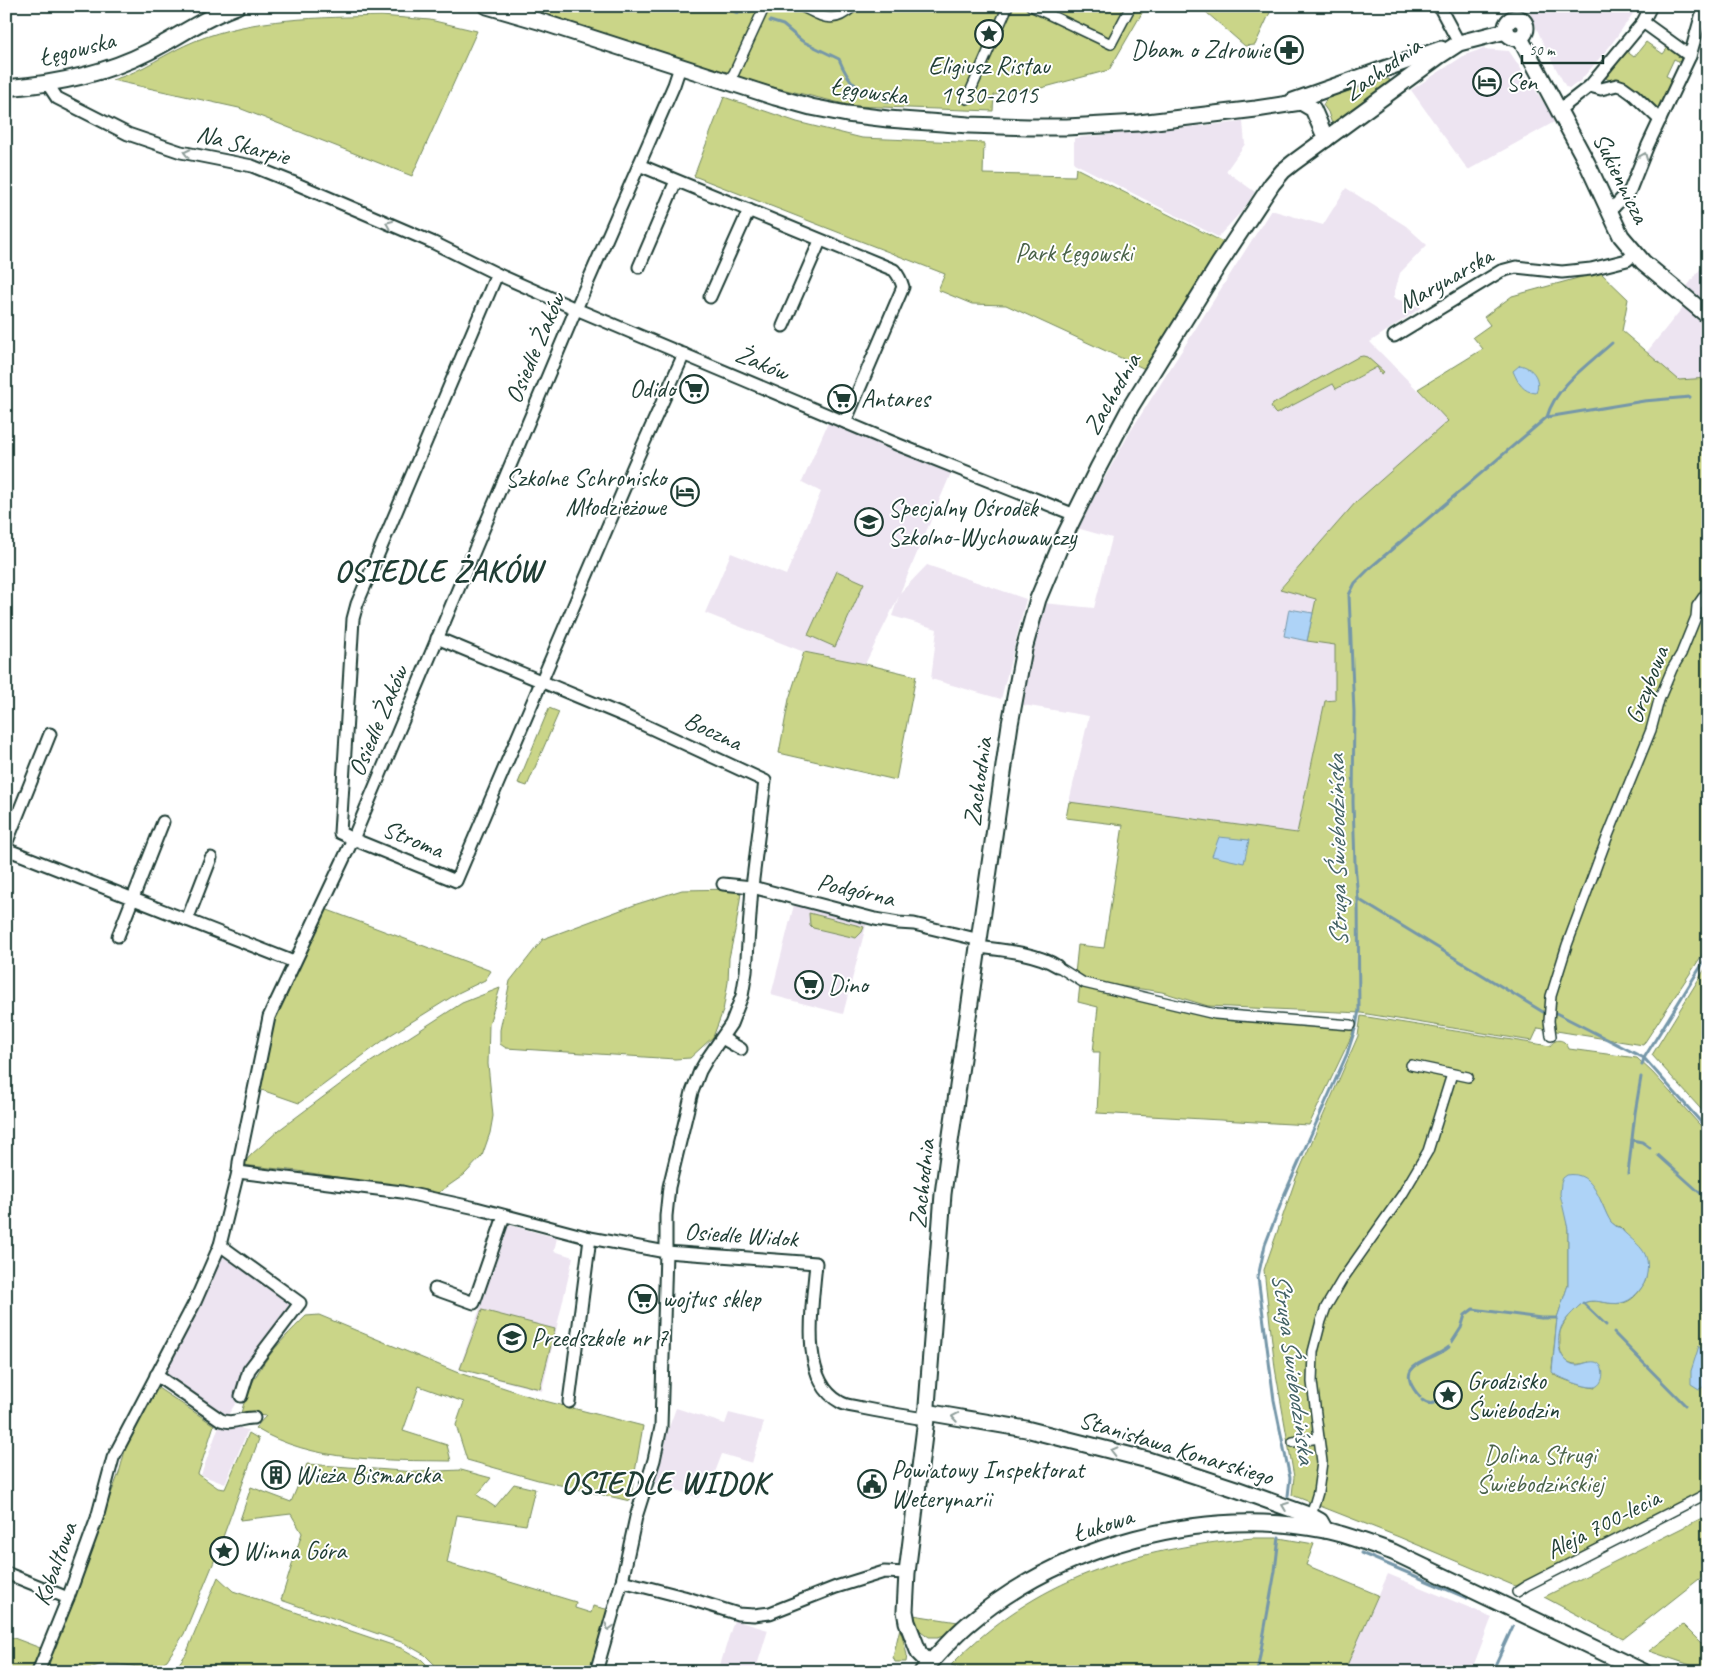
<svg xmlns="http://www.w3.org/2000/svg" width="1714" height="1678" viewBox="0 0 1714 1678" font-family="Caveat,sans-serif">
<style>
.built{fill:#ede4f1;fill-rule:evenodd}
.green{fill:#cad588;stroke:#74895e;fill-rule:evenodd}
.water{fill:#aed3f7;stroke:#7597a9}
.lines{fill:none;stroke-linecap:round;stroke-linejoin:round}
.stream{stroke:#7597a9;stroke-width:3}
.pedestrian-casing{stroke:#1f3d34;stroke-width:12}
.minor-casing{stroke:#1f3d34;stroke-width:15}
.tertiary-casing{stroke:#1f3d34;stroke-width:19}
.pedestrian{stroke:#fff;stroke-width:9}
.minor{stroke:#fff;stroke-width:11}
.tertiary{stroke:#fff;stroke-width:15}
.oneway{stroke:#8f9e9a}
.labels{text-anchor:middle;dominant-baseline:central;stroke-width:4;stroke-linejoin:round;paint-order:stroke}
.street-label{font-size:25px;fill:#1f3d34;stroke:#fff}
.poi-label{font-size:25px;fill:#1f3d34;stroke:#fff;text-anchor:start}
.park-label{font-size:25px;fill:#4a6349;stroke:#fff}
.water-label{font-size:26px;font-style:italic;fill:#436265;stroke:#fff}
.district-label{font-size:30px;font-weight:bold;letter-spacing:1px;fill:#1f3d34;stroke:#fff}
</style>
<rect width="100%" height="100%" fill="#fff"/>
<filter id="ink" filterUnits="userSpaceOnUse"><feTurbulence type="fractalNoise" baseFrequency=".02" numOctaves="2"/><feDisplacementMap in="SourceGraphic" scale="10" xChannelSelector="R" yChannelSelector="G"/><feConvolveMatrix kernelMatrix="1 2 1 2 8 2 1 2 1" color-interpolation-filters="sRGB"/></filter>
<g filter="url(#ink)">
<!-- built -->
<g class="built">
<path d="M1527,6H1637V8L1610,46L1580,81L1570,88L1566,87L1546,50Z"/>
<path d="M1482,49L1509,51L1556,121L1468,170L1411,90L1465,55Z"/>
<path d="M1243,122L1245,144L1226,171L1255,192L1241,212L1218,237L1074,163V138Z"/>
<path d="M1346,188L1406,226L1427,245L1400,273L1393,298L1422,307L1370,342L1448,421L1356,502L1280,588L1316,599L1313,613L1289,609L1284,636L1335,645V700L1325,701L1297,833L1069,802L1089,716L1017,704L1043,603L1094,608L1112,538L1077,528L1130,432L1271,210L1323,225ZM1367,357L1384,372L1381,373L1377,367L1337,389L1334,384L1276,414L1272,410Z"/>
<path d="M1708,259V305L1685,289Z"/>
<path d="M1683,307L1708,328V378L1679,380L1646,353Z"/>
<path d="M828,423L951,473L900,593L927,565L1026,599L1001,699L931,679L937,629L892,616L899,596L865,664L804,652L705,613L731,553L786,575L821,492L802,482Z"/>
<path d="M794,905L867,922L843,1014L771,995Z"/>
<path d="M509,1225L557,1238L554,1251L573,1257L542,1391L459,1369Z"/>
<path d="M224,1251L295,1302L269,1336L239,1398L226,1418L161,1373Z"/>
<path d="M676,1408L725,1424L729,1413L764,1422L752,1463L722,1454L714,1475L698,1498L650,1480Z"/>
<path d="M220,1423L248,1430L225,1484L201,1475Z"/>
<path d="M1388,1574L1492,1617L1471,1672H1344Z"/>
<path d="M734,1620L768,1630L755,1672H718Z"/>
</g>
<!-- green -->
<g class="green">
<path d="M519,6H1146L1109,70L1049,86L1025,92L994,95L993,111L853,106L744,80Z"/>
<path d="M1199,6H1252L1257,11L1261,6H1273L1255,45L1245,46Z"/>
<path d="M381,16L430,20L477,31L412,176L239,108L112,80C142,72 167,52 195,41C255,17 319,18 381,16Z"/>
<path d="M1646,42L1663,54L1669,46L1680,57L1682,63L1674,59L1666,76L1674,80L1658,113C1643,94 1632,83 1607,79L1606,78L1626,51L1634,57Z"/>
<path d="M1384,79H1389L1391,84L1334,125L1332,124L1328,112L1323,105L1327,98Z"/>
<path d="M724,97L797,122L862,138L984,143L983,174L1075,176L1076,168L1225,243L1145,369L1006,305L972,304L938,290L945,274L694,176Z"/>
<path d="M1600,272L1628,299L1622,331L1679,380L1708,378V946L1643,1045L1538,1028L1532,1041L1361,1013L1208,1006L1162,992L1086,981L1075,974L1078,945L1104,948L1123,825L1066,818L1069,802L1297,833L1325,701L1335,700V645L1307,641L1316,599L1280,589L1356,502L1448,421L1418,389L1483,349L1473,337L1490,325L1484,317L1512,296Z"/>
<path d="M1363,356L1367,357L1384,372L1381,374L1377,367L1336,389L1333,384L1276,414L1274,412L1271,407L1273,404L1358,357Z"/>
<path d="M837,571L864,583L835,647L808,635Z"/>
<path d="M804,652L865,664L916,676L896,780L779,753L789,699Z"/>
<path d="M549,708L559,712L527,786L518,783Z"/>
<path d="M734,889L741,893L736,926L729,958L728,982L723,1011L713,1037L690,1058L675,1059L506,1048L500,1044V1030L510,981L543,939L637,904L682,890Z"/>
<path d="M325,909L491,971L485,980L458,993L392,1034L299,1103L253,1087L264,1015Z"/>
<path d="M809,913L864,927L862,932L856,938L813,928L810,925Z"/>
<path d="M1708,964V1117L1652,1055Z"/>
<path d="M1080,985L1216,1018L1353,1029L1352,1035L1309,1125L1097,1113L1100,1052H1093L1098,1007L1078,1002Z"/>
<path d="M500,988L489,1024L488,1064L493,1116L490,1133L482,1156L464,1175L438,1193L298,1171L242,1165L252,1154L279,1130L366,1065L462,1003Z"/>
<path d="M1361,1016L1550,1046C1556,1037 1565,1039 1569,1049L1637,1058L1653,1073L1708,1134V1489L1515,1586L1399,1537L1292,1495L1294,1477L1275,1368L1264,1270L1296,1178L1358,1036ZM1571,1175L1580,1176C1586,1183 1593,1190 1599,1198C1606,1208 1606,1225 1620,1227L1623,1230L1646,1276C1646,1282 1643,1285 1640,1290C1621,1318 1598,1292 1580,1305C1572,1311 1565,1320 1561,1329C1559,1332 1560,1337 1560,1340C1559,1351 1562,1362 1574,1364C1579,1365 1585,1363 1589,1362L1595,1388C1581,1386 1567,1381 1554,1375L1552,1368L1557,1318L1568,1285V1229L1566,1218Z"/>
<path d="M482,1310L555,1329L540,1389L460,1369Z"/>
<path d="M319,1315L456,1372L541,1400L643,1426L630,1501L538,1480L467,1460L456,1425L464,1402L419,1386L403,1431L447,1445L451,1461C386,1460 313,1463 255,1428L266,1416L241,1413C253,1370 275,1346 306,1316Z"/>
<path d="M155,1386L214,1425L198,1474L218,1488L225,1489L249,1433L259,1439L213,1564L184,1634L167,1660L151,1670C134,1666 99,1658 85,1672H43L119,1473L127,1443Z"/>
<path d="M307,1464L416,1472L461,1470L491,1478L477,1495L495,1507L514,1484L535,1489L526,1525L457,1515L447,1563L576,1602L575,1608L591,1613L593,1606L610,1610L592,1672H442L425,1655L404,1643L281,1600L302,1533L291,1514L240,1520L251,1487L291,1502Z"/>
<path d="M1708,1515V1572L1623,1639L1544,1597Z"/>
<path d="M1253,1538H1279L1314,1544L1306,1565L1378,1595L1344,1672H976L951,1665C1037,1577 1133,1549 1253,1538Z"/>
<path d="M218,1577L233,1591L401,1648L421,1659L434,1672H173L186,1654Z"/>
<path d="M913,1615L958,1622L944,1635L938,1637H929L918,1629Z"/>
<path d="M1683,1625L1708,1650V1671L1649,1651Z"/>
<path d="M900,1628L907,1655L906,1662H895L893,1657Z"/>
<path d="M6,1635L43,1649L35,1672H6Z"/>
</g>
<!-- water -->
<g class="water">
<path d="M1520,365C1534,368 1541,380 1536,393C1523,392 1518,383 1513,371Z"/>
<path d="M1289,609L1313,613L1307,641L1284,636Z"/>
<path d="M1219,837L1249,840L1244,863L1212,856Z"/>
<path d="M1567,1175C1595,1170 1600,1205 1611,1222L1617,1227H1619C1633,1243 1651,1248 1647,1273C1646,1279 1645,1282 1642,1287C1619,1321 1596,1289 1578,1307C1571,1314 1562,1322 1560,1331C1556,1344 1560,1363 1576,1365C1582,1365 1588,1361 1595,1362C1605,1364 1605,1381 1597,1386C1591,1391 1557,1377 1552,1372L1557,1318L1568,1285V1229L1560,1194L1561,1183L1563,1178Z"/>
<path d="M1699,1346C1709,1357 1712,1376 1702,1388L1699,1389L1691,1384V1371Z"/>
</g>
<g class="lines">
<!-- stream -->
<g class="stream">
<path d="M724,6L737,13L751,11"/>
<path d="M770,21L783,25L802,41L839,59C851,89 861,90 889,102"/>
<path d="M1547,417C1555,387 1589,364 1612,343"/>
<path d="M1358,899L1543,1012"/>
<path d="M1556,1013L1644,1058L1708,1130"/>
<path d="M1642,1065L1644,1058L1708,955"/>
<path d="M1632,1140L1642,1142L1650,1148"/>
<path d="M1658,1155L1708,1200"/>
<path d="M1628,1174L1635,1113L1641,1077"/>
<path d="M1583,1303L1606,1325"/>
<path d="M1542,1318H1557"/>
<path d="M1614,1333L1685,1405"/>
<path d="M1452,1342L1461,1328L1465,1315L1473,1309L1541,1318"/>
<path d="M1420,1397C1390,1363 1430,1363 1449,1347"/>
<path d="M1422,1400C1428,1405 1434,1405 1440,1399"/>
<path d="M1288,1496L1290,1478L1274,1400L1258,1277L1265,1245L1285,1193L1347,1054L1356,1026L1359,1010L1358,899L1355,864L1353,802L1354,712L1349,595L1355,583L1370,568L1547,417L1644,401L1690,397"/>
<path d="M1361,1553L1467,1598"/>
<path d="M1257,1672L1275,1571L1279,1537"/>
<path d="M1492,1672L1513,1626"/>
</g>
<defs>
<g id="pedestrian">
<path d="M800,6C824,17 832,26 854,6"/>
<path d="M1031,6L1111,44L1131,6"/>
<path d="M727,82L734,73L765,6"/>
<path d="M967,99L1008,6"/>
<path d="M1057,966L1084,983L1215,1014L1351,1025"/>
<path d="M1551,1036L1549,1021L1551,996L1567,945L1607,838L1651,730L1659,700L1672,669L1681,654L1696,617L1697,606L1708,590"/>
<path d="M1411,1065L1468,1077"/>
<path d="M1293,1442L1319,1438"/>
<path d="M1311,1516L1318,1492L1322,1462L1312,1382L1313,1352L1321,1321L1326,1307L1342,1280L1402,1195L1428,1151L1452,1074"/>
<path d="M1517,1592L1526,1586L1708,1493"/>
</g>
<g id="minor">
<path d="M1439,6L1459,43"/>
<path d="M1643,22L1690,56"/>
<path d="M47,83L57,98L128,134L181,152L252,166L292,182L434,243L497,274L576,309L899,445L1075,515"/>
<path d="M1590,86L1601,89L1617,85L1623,87L1634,95L1660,120"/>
<path d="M1559,110L1590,86L1643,22L1651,6"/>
<path d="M639,165L894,270C899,276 901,280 903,287L845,422"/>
<path d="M1610,211L1630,190L1648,145L1690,56L1704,6"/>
<path d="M639,267L676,181"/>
<path d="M497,274L357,604L353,619L340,833L353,839L456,881L634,465L684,354"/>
<path d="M710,297L749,210"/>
<path d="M783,326L820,241"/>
<path d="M1394,336L1501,271L1516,267L1562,272L1591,269L1627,260L1635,253"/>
<path d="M437,638L627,717L765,781L752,887L746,972L742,996L731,1024L707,1059L700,1071L692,1092L669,1187L666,1216V1252L661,1427L654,1460L636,1517L622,1581L684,1597L738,1614L754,1615L770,1613L836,1587L884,1572L907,1573"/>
<path d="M6,844L50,734"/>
<path d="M6,849L294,962"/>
<path d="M723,884L752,887L875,919L898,923L914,924L980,940"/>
<path d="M187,920L211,858"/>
<path d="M118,936L163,822"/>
<path d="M978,947C1002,950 1037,953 1057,966"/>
<path d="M722,1038L741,1049"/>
<path d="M238,1172L239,1162L269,1017L353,839L576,309L674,85L680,67"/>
<path d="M220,1245L300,1303L249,1370L241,1396"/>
<path d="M435,1289L474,1303L504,1216"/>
<path d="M156,1375L221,1420C235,1425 241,1417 254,1418"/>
<path d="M569,1402L590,1238"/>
<path d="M6,1573L68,1598"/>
<path d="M38,1672L68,1598L97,1518L113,1458L195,1302L220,1245L238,1172L402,1192L476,1208L590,1238L666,1252L816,1263C813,1302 798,1379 840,1402C846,1406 855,1406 862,1408C883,1412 904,1416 926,1419"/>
<path d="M596,1672L622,1581"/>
</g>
<g id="tertiary">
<path d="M487,6L542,22L775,97L811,107L847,114L888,119L969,125L1028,127H1067L1139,123L1256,109L1301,102L1313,109L1326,139"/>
<circle cx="1516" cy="28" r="10"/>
<path d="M1520,38L1587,163L1621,236L1643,262L1708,316"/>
<path d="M6,88C54,84 105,74 148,52C178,37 205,17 237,6"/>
<path d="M1293,101L1441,49"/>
<path d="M926,1412L1026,1429L1148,1460L1236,1489L1311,1516L1320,1521L1325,1530"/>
<path d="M929,1663L919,1653L907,1622L905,1611L907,1573L926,1419L943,1194L948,1156L1010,724L1024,649L1038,599L1064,537L1098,468L1131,406L1219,264L1272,184L1283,171L1293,163L1439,56L1459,43L1506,31"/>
<path d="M922,1672C936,1656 951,1639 967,1625C1061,1545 1202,1506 1324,1530C1348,1535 1371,1544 1393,1552L1644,1672"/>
</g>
</defs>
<!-- pedestrian casing -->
<use href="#pedestrian" class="pedestrian-casing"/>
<!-- minor casing -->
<use href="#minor" class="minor-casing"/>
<!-- tertiary casing -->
<use href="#tertiary" class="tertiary-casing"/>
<!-- pedestrian -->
<use href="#pedestrian" class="pedestrian"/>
<!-- minor -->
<use href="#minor" class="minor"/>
<!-- tertiary -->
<use href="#tertiary" class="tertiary"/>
</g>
<!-- one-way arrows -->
<defs><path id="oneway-chevron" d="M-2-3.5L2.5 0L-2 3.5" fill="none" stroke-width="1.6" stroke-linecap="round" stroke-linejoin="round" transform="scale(1.25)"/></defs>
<g class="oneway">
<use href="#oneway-chevron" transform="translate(187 153) rotate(-168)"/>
<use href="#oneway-chevron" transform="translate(1644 156) rotate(-68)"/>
<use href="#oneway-chevron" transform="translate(389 224) rotate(-157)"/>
<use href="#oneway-chevron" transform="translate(955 1417) rotate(-170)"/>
<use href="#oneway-chevron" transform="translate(1114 1451) rotate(-166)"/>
<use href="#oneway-chevron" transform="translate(1285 1506) rotate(-159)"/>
<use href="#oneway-chevron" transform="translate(609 1627) rotate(106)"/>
</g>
</g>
<!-- icons -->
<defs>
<symbol id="sight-ring" viewBox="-11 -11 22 22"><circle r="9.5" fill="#fff" stroke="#1f3d34" stroke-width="1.5"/><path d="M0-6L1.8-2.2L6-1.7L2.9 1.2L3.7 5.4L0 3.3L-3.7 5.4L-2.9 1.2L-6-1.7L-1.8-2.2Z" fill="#1f3d34"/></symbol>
<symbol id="pharmacy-ring" viewBox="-11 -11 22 22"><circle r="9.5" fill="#fff" stroke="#1f3d34" stroke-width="1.5"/><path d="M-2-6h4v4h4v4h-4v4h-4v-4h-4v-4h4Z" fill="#1f3d34"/></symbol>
<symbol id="hotel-ring" viewBox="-11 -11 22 22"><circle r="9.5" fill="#fff" stroke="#1f3d34" stroke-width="1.5"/><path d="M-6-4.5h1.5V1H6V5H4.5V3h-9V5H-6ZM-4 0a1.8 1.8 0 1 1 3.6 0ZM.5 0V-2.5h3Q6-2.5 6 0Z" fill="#1f3d34"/></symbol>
<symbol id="supermarket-ring" viewBox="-11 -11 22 22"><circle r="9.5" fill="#fff" stroke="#1f3d34" stroke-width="1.5"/><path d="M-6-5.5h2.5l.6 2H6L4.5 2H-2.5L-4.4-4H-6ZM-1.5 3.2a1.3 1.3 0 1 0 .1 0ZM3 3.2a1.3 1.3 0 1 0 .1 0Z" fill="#1f3d34"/></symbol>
<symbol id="school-ring" viewBox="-11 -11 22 22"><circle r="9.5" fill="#fff" stroke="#1f3d34" stroke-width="1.5"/><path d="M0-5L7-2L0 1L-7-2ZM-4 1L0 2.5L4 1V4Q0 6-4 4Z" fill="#1f3d34"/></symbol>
<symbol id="building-ring" viewBox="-11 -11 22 22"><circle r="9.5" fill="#fff" stroke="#1f3d34" stroke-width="1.5"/><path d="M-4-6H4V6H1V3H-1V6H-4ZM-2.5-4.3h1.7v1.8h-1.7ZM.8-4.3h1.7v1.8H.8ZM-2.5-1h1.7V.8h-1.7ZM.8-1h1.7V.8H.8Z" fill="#1f3d34"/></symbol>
<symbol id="civic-ring" viewBox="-11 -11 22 22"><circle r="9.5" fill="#fff" stroke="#1f3d34" stroke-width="1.5"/><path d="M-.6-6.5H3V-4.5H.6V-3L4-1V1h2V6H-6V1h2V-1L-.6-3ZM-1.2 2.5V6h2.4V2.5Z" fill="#1f3d34"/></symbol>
</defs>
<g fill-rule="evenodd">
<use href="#sight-ring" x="973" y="18" width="32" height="32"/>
<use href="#pharmacy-ring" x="1273" y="34" width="32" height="32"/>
<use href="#hotel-ring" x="1471" y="66" width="32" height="32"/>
<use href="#supermarket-ring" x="678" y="373" width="32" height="32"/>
<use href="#supermarket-ring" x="826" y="383" width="32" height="32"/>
<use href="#hotel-ring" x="669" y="476" width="32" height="32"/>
<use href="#school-ring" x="853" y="506" width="32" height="32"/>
<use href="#supermarket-ring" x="793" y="969" width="32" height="32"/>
<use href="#supermarket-ring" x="627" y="1283" width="32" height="32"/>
<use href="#school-ring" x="496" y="1322" width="32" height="32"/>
<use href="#sight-ring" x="1432" y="1379" width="32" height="32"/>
<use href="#building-ring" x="260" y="1459" width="32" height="32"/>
<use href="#civic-ring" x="856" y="1468" width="32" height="32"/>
<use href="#sight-ring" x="208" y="1535" width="32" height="32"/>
</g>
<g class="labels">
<!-- street labels -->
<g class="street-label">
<text transform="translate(77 49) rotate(-14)">Łęgowska</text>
<text transform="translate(1382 69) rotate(-36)">Zachodnia</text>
<text transform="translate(869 91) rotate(8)">Łęgowska</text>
<text transform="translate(243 145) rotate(15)">Na Skarpie</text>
<text transform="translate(1621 178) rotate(64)">Sukiennicza</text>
<text transform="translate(1445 280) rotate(-30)">Marynarska</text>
<text transform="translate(535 348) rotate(-67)">Osiedle Żaków</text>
<text transform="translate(762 363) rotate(23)">Żaków</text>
<text transform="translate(1112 394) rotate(-60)">Zachodnia</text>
<text transform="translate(1647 685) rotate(-69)">Grzybowa</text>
<text transform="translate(378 721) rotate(-67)">Osiedle Żaków</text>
<text transform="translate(713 731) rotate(25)">Boczna</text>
<text transform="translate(978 782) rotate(-82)">Zachodnia</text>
<text transform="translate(413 839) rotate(22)">Stroma</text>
<text transform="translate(856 890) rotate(13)">Podgórna</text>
<text transform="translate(922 1184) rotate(-84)">Zachodnia</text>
<text transform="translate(741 1235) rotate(4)">Osiedle Widok</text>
<text transform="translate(1176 1448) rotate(17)">Stanisława Konarskiego</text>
<text transform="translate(1603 1524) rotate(-27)">Aleja 700-lecia</text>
<text transform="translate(1103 1525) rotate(-18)">Łukowa</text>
<text transform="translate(55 1564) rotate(-70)">Kobaltowa</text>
</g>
<!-- poi labels -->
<g class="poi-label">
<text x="1270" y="50" text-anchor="end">Dbam o Zdrowie</text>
<text x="989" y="66" text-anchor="middle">Eligiusz Ristau<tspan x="989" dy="29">1930-2015</tspan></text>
<text x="1506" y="82">Sen</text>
<text x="675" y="389" text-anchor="end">Odido</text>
<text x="861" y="399">Antares</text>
<text x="666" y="478" text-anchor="end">Szkolne Schronisko<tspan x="666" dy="29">Młodzieżowe</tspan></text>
<text x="888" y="508">Specjalny Ośrodek<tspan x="888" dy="29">Szkolno-Wychowawczy</tspan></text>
<text x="828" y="985">Dino</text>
<text x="662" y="1299">wojtus sklep</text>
<text x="531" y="1338">Przedszkole nr 7</text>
<text x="1467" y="1381">Grodzisko<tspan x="1467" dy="29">Świebodzin</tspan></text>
<text x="891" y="1470">Powiatowy Inspektorat<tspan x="891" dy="29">Weterynarii</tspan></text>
<text x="295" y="1475">Wieża Bismarcka</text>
<text x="243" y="1551">Winna Góra</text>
</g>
<!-- park labels -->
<g class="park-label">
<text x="1074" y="253">Park Łęgowski</text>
<text x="1540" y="1455">Dolina Strugi<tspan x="1540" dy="29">Świebodzińskiej</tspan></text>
</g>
<!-- water labels -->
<g class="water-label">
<text transform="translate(1337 851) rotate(-91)">Struga Świebodzińska</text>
<text transform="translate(1294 1368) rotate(82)">Struga Świebodzińska</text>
</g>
<!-- district labels -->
<g class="district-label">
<text x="438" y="571">OSIEDLE ŻAKÓW</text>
<text x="665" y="1483">OSIEDLE WIDOK</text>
</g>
</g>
<!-- margin -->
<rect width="1714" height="1678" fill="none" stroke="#fff" stroke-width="25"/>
<rect x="12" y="12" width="1689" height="1653" fill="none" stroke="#1f3d34" stroke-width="2" filter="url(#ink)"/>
<!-- scale -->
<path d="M1522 55v8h81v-8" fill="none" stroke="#1f3d34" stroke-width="2.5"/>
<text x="1529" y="55" font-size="15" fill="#1f3d34" stroke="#ffffff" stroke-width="4" paint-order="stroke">50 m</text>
</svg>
